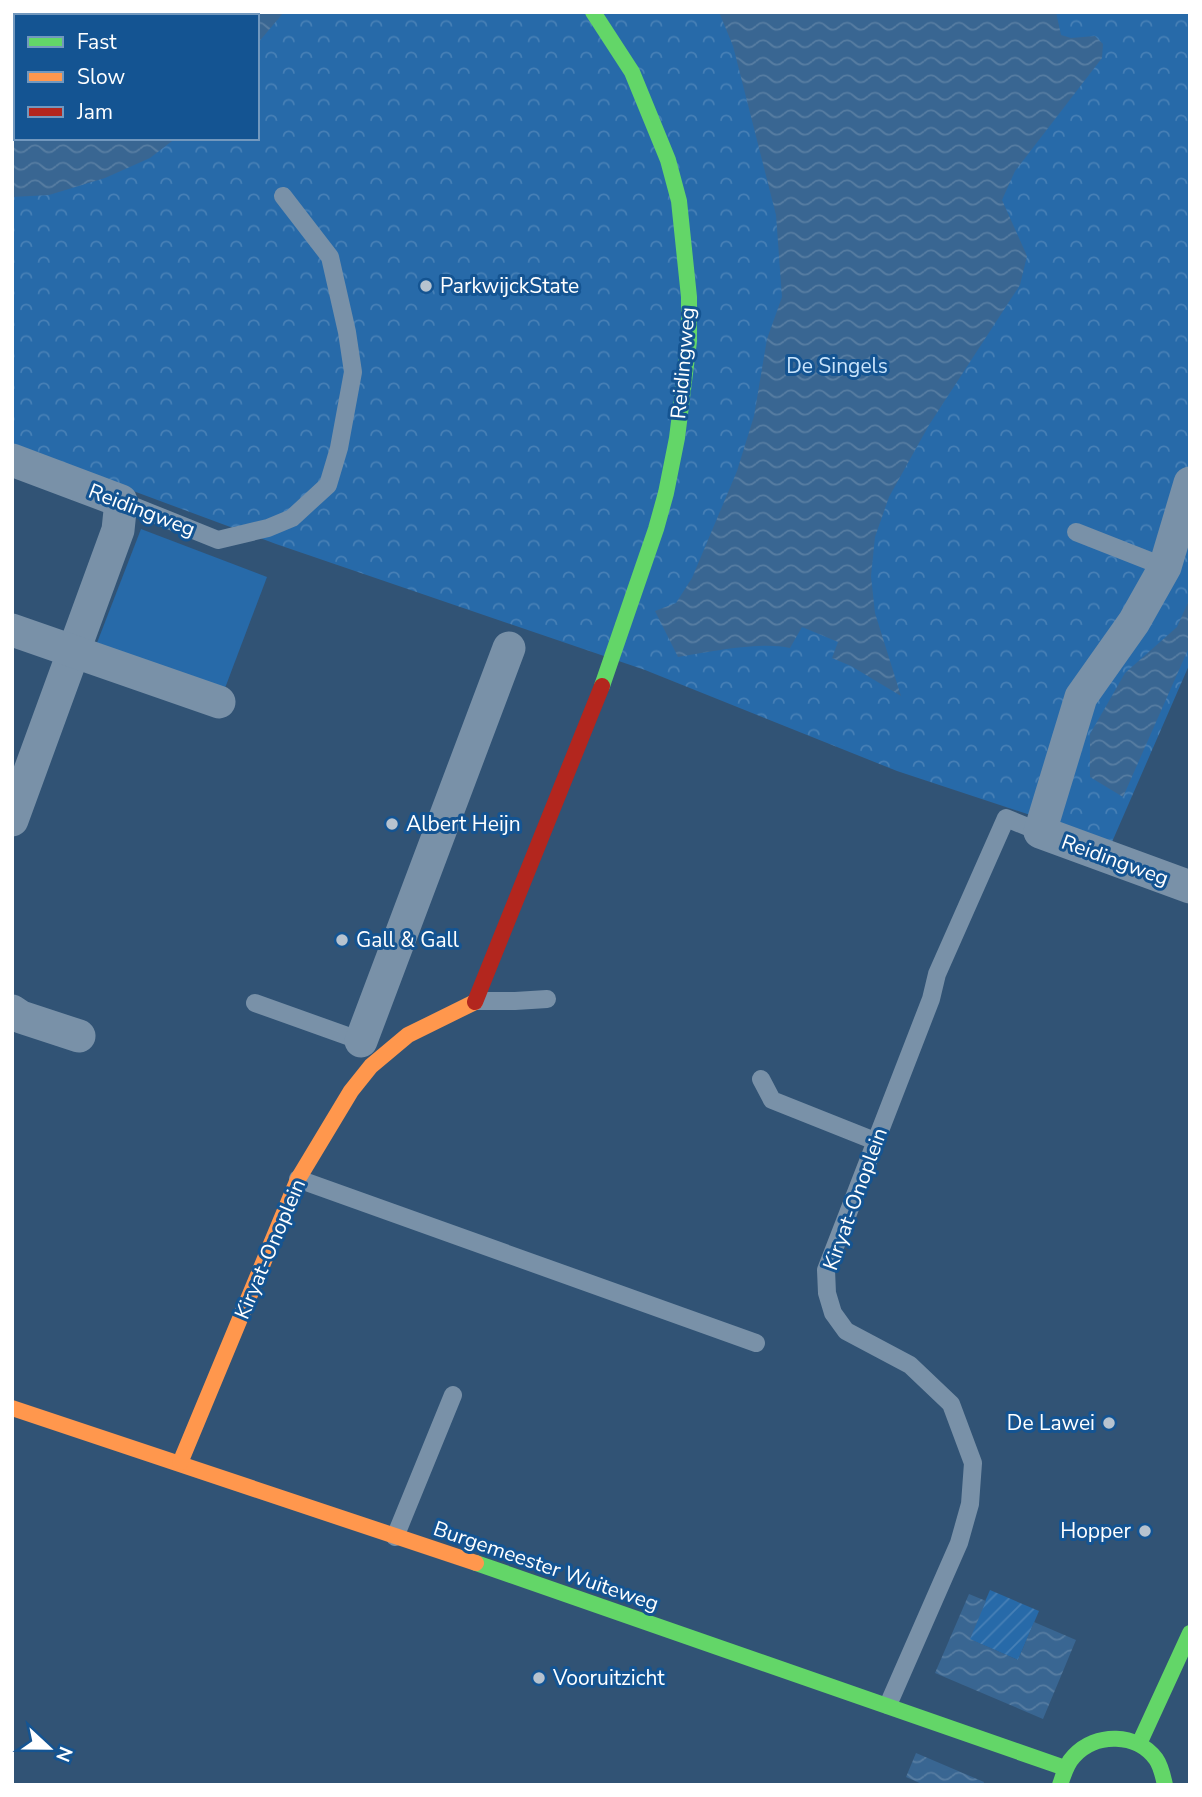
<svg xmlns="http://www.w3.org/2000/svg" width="1202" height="1797" viewBox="0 0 1202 1797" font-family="'Nunito Sans',sans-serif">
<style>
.grass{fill:#276aa9}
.park{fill:url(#park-crowns);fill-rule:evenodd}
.garden{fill:url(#garden-furrows)}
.water{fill:url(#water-waves)}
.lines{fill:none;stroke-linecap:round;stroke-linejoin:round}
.lane{stroke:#7991a8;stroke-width:18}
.street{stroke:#7991a8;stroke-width:33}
.fast{stroke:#63d668;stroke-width:16}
.slow{stroke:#ff974d;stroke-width:16}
.jam{stroke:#b3261e;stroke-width:16}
.poi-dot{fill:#b7c3cf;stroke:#145492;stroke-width:2.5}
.labels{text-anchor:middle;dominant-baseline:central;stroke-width:6;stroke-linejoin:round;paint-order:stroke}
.poi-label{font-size:21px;fill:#fff;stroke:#145492;text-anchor:start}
.street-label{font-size:21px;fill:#fff;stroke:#145492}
.park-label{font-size:21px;fill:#c9e4fc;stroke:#145492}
</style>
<defs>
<pattern id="park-crowns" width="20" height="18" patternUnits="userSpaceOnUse" patternTransform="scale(1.75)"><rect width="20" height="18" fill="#276aa9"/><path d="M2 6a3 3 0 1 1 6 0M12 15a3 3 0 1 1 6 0" fill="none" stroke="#4780b6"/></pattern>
<pattern id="garden-furrows" width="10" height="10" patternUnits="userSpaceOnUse" patternTransform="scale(1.75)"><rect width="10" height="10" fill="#276aa9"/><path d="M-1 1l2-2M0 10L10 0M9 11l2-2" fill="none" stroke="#4780b6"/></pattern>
<pattern id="water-waves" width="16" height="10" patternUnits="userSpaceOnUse" patternTransform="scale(1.75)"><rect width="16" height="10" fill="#396692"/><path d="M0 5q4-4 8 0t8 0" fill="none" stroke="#577da2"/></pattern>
</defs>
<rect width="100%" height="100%" fill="#315375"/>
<!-- grass -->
<path class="grass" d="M141,529L267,577L222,696L95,648Z"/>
<!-- park -->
<path class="park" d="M12,12H1190V663L1112,842L897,771L645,670L276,544L12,446ZM16,16H257V138H16Z"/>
<!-- garden -->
<path class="garden" d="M990,1590L1039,1611L1018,1660L969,1639Z"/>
<!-- water -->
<g class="water">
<path d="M165,12H284L257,44V16H164Z"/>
<path d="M719,12H1056L1061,35L1071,38L1095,36L1103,44L1102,58L1015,171L1002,200L1027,256L1020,285L929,425L889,497L875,537L871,576L875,613L901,696L851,666L832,658L838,642L802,627L790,648C761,641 709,652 678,657L655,611L676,603L692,578L737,471L754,416L767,339L782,297L776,215L733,46Z"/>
<path d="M12,96L16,97V138H176L150,158L105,178L49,195L12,197Z"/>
<path d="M1190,598V645L1123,797L1090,777V734L1125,673L1177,627Z"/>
<path d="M969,1594L986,1601L970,1639L1018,1660L1034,1622L1076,1640L1043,1719L935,1673Z"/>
<path d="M916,1753L984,1782L983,1785H924L906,1777Z"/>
</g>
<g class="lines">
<!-- lane -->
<g class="lane">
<path d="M121,501L218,540L268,528L292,518L328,485L339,448L353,372L347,332L330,257L283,196"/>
<path d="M1076,532L1165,567"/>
<path d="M476,1001H515L547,999"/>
<path d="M255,1003L367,1043"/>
<path d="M761,1079L772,1100L875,1141"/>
<path d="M298,1179L756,1343"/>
<path d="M395,1537L453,1395"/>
<path d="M888,1705L959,1543L970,1504L973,1463L951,1404L910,1365L846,1331L833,1313L827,1293L826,1270L931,999L937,974L1006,818L1040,832"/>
</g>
<!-- street -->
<g class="street">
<path d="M12,460L121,501L118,530L12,820"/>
<path d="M1190,483L1165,567L1134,622L1081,697L1040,832L1190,887"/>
<path d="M12,630L219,702"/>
<path d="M12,1011L21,1017L79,1036"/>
<path d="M361,1041L509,648"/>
</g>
<!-- fast -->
<g class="fast">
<path d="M593,12L632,72L668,160L679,201L689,297V341L677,438L666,493L656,529L602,686"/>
<path d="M476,1563L1065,1768"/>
<path d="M1139,1744L1190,1633"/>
<path d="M1060,1785C1064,1774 1066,1764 1074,1756C1096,1732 1137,1733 1156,1759C1161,1766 1163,1776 1165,1785"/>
</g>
<!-- slow -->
<g class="slow">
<path d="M12,1408L476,1563"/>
<path d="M180,1463L298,1179L351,1091L371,1066L408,1035L475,1002"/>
</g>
<!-- jam -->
<path class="jam" d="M475,1002L602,686"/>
</g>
<!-- markers -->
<g class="poi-dot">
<circle cx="426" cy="286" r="7"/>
<circle cx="392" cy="824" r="7"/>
<circle cx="342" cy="940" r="7"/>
<circle cx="1109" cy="1423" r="7"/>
<circle cx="1145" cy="1531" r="7"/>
<circle cx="539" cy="1678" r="7"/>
</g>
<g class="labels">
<!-- poi labels -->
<g class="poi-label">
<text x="440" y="286">ParkwijckState</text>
<text x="406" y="824">Albert Heijn</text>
<text x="356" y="940">Gall &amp; Gall</text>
<text x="1095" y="1423" text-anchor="end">De Lawei</text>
<text x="1131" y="1531" text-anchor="end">Hopper</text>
<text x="553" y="1678">Vooruitzicht</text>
</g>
<!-- street labels -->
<g class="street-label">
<text transform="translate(683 363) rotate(-85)">Reidingweg</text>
<text transform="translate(142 510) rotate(21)">Reidingweg</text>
<text transform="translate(1115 860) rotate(20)">Reidingweg</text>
<text transform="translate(855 1199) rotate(-70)">Kiryat-Onoplein</text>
<text transform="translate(270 1249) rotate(-67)">Kiryat-Onoplein</text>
<text transform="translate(546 1566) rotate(19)">Burgemeester Wuiteweg</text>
</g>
<!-- park labels -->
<g class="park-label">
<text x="837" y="366">De Singels</text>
</g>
</g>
<!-- border -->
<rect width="1202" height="1797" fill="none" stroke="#ffffff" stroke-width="28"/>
<!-- legend -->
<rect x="14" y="14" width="245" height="126" fill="#145492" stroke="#7298be" stroke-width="2"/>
<rect x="28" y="37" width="35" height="10" fill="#63d668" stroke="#7298be" stroke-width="2"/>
<text x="77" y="49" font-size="21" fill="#ffffff">Fast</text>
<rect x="28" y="72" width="35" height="10" fill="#ff974d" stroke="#7298be" stroke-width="2"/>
<text x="77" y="84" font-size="21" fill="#ffffff">Slow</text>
<rect x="28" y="107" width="35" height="10" fill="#b3261e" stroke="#7298be" stroke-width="2"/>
<text x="77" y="119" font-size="21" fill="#ffffff">Jam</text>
<!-- north arrow -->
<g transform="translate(49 1748) rotate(112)" stroke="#145492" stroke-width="5" paint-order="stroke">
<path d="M0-5L12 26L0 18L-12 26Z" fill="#ffffff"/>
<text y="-10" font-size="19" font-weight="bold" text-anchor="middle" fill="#ffffff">N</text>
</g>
</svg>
